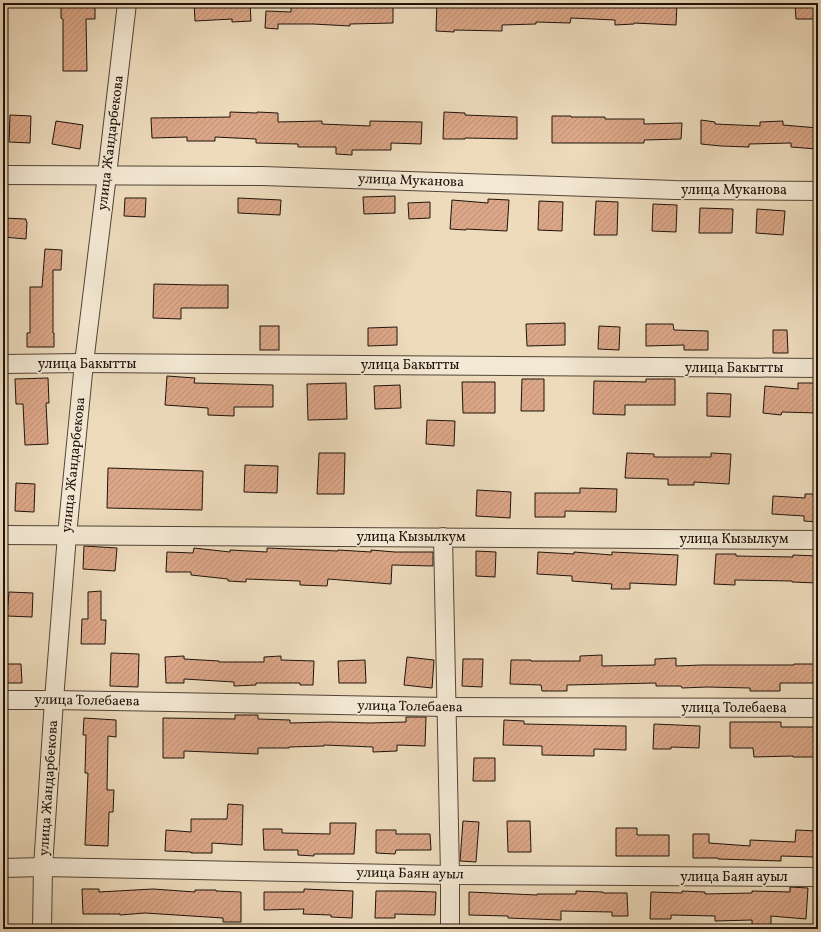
<svg xmlns="http://www.w3.org/2000/svg" width="821" height="932" viewBox="0 0 821 932" font-family="Vollkorn,serif">
<style>
.building{fill:url(#building-hatch);stroke:#1f130b}
.lines{fill:none;stroke-linecap:round;stroke-linejoin:round}
.minor-casing{stroke:#524537;stroke-width:20}
.minor{stroke:#f3e8d3;stroke-width:18}
.labels{text-anchor:middle;dominant-baseline:central;stroke-width:3.5;stroke-linejoin:round;paint-order:stroke}
.street-label{font-size:14px;fill:#1f130b;stroke:#f3e8d3}
</style>
<defs>
<pattern id="building-hatch" width="6" height="6" patternUnits="userSpaceOnUse"><rect width="6" height="6" fill="#dca788"/><path d="M-1 1l2-2M0 6l6-6M5 7l2-2" fill="none" stroke="#bc8f74"/></pattern>
</defs>
<rect width="100%" height="100%" fill="#eddbbc"/>
<filter id="stains"><feTurbulence type="fractalNoise" baseFrequency=".005" numOctaves="4"/><feColorMatrix values="0 0 0 0 .2 0 0 0 0 .09 0 0 0 0 .02 0 0 0 .5 -.17"/></filter>
<radialGradient id="worn" r=".72"><stop offset=".6" stop-color="#630" stop-opacity="0"/><stop offset="1" stop-color="#630" stop-opacity=".3"/></radialGradient>
<!-- building -->
<g class="building">
<path d="M61,3H95V19H86L87,71H63V19L61,18Z"/>
<path d="M194,3H250L251,21L232,22V19L195,21Z"/>
<path d="M291,3H393V23L350,24V26L313,24H278V29L265,28L266,11L291,12Z"/>
<path d="M437,3H677L676,25L634,23V24L615,25V20L571,18L570,23L536,22V24L502,25V31L454,30V32L436,31Z"/>
<path d="M795,3H818V19H796Z"/>
<path d="M230,112L257,113V112L278,113V122L322,121V124L370,126V121L422,122L421,144L391,143V150H352V155L336,154V147H298V144L256,143V139L215,137V141H187V137L152,138L151,118L230,117Z"/>
<path d="M444,112L465,113V115L517,117V139L465,138V139H443Z"/>
<path d="M10,115L31,116L30,143L9,142Z"/>
<path d="M552,116H571V117H605V119H644V124L682,123L681,139L644,140V143H552Z"/>
<path d="M701,120L715,122V124L760,126V122L783,121V125L818,128L817,149L791,147V143L749,144V147L721,146L701,144Z"/>
<path d="M56,121L83,125L80,149L52,144Z"/>
<path d="M395,196V213L364,214L363,197Z"/>
<path d="M125,198H146L145,217L124,216Z"/>
<path d="M238,198L281,200L280,215L238,213Z"/>
<path d="M488,199L509,200L507,231L466,229V230L450,229L452,200L488,203Z"/>
<path d="M539,201L563,202L562,231L538,230Z"/>
<path d="M596,201L618,202L617,235H594Z"/>
<path d="M430,202V218L409,219L408,203Z"/>
<path d="M653,204L677,205L676,232L652,231Z"/>
<path d="M700,208L733,209L732,233H699Z"/>
<path d="M757,209L785,211L783,235L756,233Z"/>
<path d="M3,218L26,219V221L27,222L26,239L3,237Z"/>
<path d="M45,249L62,250L61,270H53V333H54V347H27V333H30V287H42Z"/>
<path d="M154,284L198,285H228V308H181V319L153,318Z"/>
<path d="M565,323V345L527,346L526,324Z"/>
<path d="M646,324H673L674,330L708,331V350H684V345L646,346Z"/>
<rect x="260" y="326" width="19" height="24"/>
<path d="M599,326L620,327L619,350L598,349Z"/>
<path d="M397,327V345L368,346V328Z"/>
<path d="M773,330H787L788,353H773Z"/>
<path d="M167,376L195,378L194,383L273,385V407H234V416L208,415V408L165,405Z"/>
<path d="M48,378L49,403H46L48,444L25,445L23,404H16L15,379Z"/>
<path d="M522,379H544V411H521Z"/>
<path d="M646,379H675V405H625V415L593,414L594,381L646,382Z"/>
<path d="M462,382H495V413H463Z"/>
<path d="M346,383L347,419L308,420L307,384Z"/>
<path d="M798,383H818V413L782,412L781,415L763,413L765,386L798,389Z"/>
<path d="M400,385L401,408L375,409L374,386Z"/>
<path d="M707,393L731,394L730,417L707,416Z"/>
<path d="M427,420L455,421L454,446L426,444Z"/>
<path d="M319,453H345L344,494H317Z"/>
<path d="M627,453L654,454V457H711V453L731,454L729,484L694,482V485H668V479L625,478Z"/>
<path d="M245,465L278,466L277,493L244,492Z"/>
<path d="M108,468L203,471L202,510L107,508Z"/>
<path d="M16,483L35,484L34,512L15,511Z"/>
<path d="M580,488L617,489L616,512L565,511V517H535V493H580Z"/>
<path d="M477,490L511,492L510,518L476,516Z"/>
<path d="M805,494H818V522L804,521V516L772,514L773,496L805,498Z"/>
<path d="M84,546L117,548L115,571L83,569Z"/>
<path d="M194,548L230,552V550L267,552V548L338,551V550L371,552V550L395,552H433V566L392,565L391,584L328,579L327,586L300,585V581L246,579V582L228,581V579L191,575V572H166L167,552L193,553Z"/>
<path d="M476,551L496,552L495,577L476,576Z"/>
<path d="M538,552L574,554V552L612,555V552L678,555L676,585L630,583V589H611L612,584L572,581V576L537,574Z"/>
<path d="M716,554H736V556L793,557V555L818,556V583L792,582V581L735,580V585L714,584Z"/>
<path d="M101,591V620H106L105,644H81L82,619H88V592Z"/>
<path d="M9,592L33,593L32,617L7,616Z"/>
<path d="M111,653L139,654L138,687L110,686Z"/>
<path d="M602,655V666L655,665V659L676,658V666L702,665H794V664H815V683H780V691H750V688L707,687L682,688L681,686H656V683L567,685V691H542L541,685L510,684L511,660H531V661H580V656Z"/>
<path d="M184,656V659L219,661V662H264V657L281,656V660L314,661L313,685H300V683H256V685L234,686V682L184,679V683H166L165,657Z"/>
<path d="M407,657L434,660L432,688L404,685Z"/>
<path d="M463,659H483L482,687L462,686Z"/>
<path d="M365,660L366,683H339L338,661Z"/>
<path d="M3,664H21L22,683H3Z"/>
<path d="M235,715H258V719L290,720V723L330,722L369,723L406,722V717H426L425,746L397,745V751L373,752V747L324,745V746L289,747V748H258V754L184,751V758H163V718L235,719Z"/>
<path d="M84,718L116,720V737L108,736L107,790H114L113,812H109L108,846L85,845L88,773H85L86,735H83Z"/>
<path d="M504,720L524,721V724L626,726V750L594,749V756L542,755V746L503,745Z"/>
<path d="M730,722H781V727H817V757H793V756L754,757L753,748H730Z"/>
<path d="M654,724L700,726L699,748L671,747V749H653Z"/>
<path d="M474,758H495V781H473Z"/>
<path d="M228,804L243,805L242,845L212,843V853H191V852L165,851L166,830L191,832V819H227Z"/>
<path d="M463,821L479,822L476,862L460,861Z"/>
<path d="M507,821H530L531,852H508Z"/>
<path d="M330,823H356L354,854H314V856L298,855V850H264L263,829H282V833L330,834Z"/>
<path d="M616,828H637V835H669V856H616Z"/>
<path d="M376,830H396V834H430L431,850H396L395,854L376,853Z"/>
<path d="M796,830L817,831L816,857L781,856V861L718,859V858H693V834H709V843L750,846V840L795,842Z"/>
<path d="M790,887L808,888L806,919L771,916V927H752V920L715,921V916L671,915V919H650L651,892L682,893V891L705,892V894L752,893V891L790,892Z"/>
<path d="M82,889H99V892L153,889L195,892V890H216V891L241,892V922H223V918L145,913L120,915V914H83Z"/>
<path d="M304,889L353,891L352,918L331,917V915L303,914L304,909L264,910V892H304Z"/>
<path d="M376,891H407L436,892L435,915L395,914V918H375Z"/>
<path d="M576,891L603,892V893H627L628,916H612V912L561,911V920L508,918V916L469,915V892L537,895V894H576Z"/>
</g>
<g class="lines">
<defs>
<g id="minor">
<path d="M3,175L262,176L675,190L818,191"/>
<path d="M3,364L84,363L818,368"/>
<path d="M3,535L818,540"/>
<path d="M443,537L450,875V929"/>
<path d="M3,700H54L446,707L818,708"/>
<path d="M3,868L43,867L450,875L818,877"/>
<path d="M42,929L43,867L54,700L67,535L84,363L107,175L127,3"/>
</g>
</defs>
<!-- minor casing -->
<use href="#minor" class="minor-casing"/>
<!-- minor -->
<use href="#minor" class="minor"/>
</g>
<g class="labels">
<!-- street labels -->
<g class="street-label">
<text transform="translate(111 143) rotate(-83)">улица Жандарбекова</text>
<text transform="translate(411 181) rotate(2)">улица Муканова</text>
<text x="734" y="190">улица Муканова</text>
<text x="87" y="364">улица Бакытты</text>
<text x="410" y="365">улица Бакытты</text>
<text x="734" y="368">улица Бакытты</text>
<text transform="translate(74 465) rotate(-84)">улица Жандарбекова</text>
<text x="411" y="537">улица Кызылкум</text>
<text x="734" y="539">улица Кызылкум</text>
<text transform="translate(87 701) rotate(1)">улица Толебаева</text>
<text transform="translate(410 707) rotate(1)">улица Толебаева</text>
<text x="734" y="708">улица Толебаева</text>
<text transform="translate(49 788) rotate(-86)">улица Жандарбекова</text>
<text transform="translate(410 874) rotate(1)">улица Баян ауыл</text>
<text x="734" y="877">улица Баян ауыл</text>
</g>
</g>
<!-- margin -->
<rect width="821" height="932" fill="none" stroke="#eddbbc" stroke-width="16"/>
<rect x="4" y="4" width="813" height="924" fill="none" stroke="#1f130b" stroke-width="2"/>
<rect x="8" y="8" width="805" height="916" fill="none" stroke="#1f130b"/>
<rect width="100%" height="100%" filter="url(#stains)"/>
<rect width="100%" height="100%" fill="url(#worn)"/>
</svg>
